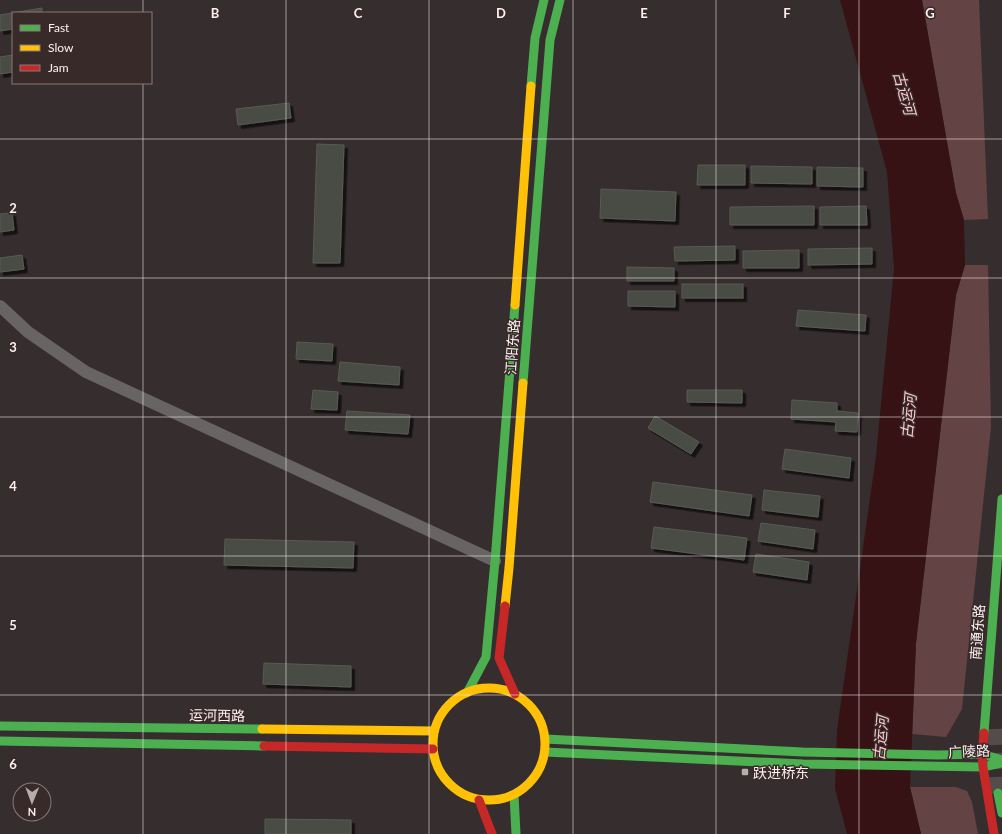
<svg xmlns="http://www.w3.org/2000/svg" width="1002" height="834" viewBox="0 0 1002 834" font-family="Lato,'Noto Sans SC',sans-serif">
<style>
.green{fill:#634343}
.water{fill:#361215}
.building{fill:#484b45;stroke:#5a5957;filter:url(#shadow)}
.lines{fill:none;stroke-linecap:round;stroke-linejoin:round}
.secondary-tunnel{stroke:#544b4b;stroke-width:16;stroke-dasharray:16 8;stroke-linecap:butt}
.street{stroke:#696464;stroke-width:12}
.fast{stroke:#4caf50;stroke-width:9}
.slow{stroke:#ffc107;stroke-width:9}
.jam{stroke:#c62828;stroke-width:9}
.grid{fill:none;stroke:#fbf0f0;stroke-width:1;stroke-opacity:0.55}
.poi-dot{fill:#b6acac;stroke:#392a2a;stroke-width:1.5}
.labels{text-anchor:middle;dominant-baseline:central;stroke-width:3;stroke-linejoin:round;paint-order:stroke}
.street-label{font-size:14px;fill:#fbf0f0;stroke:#392a2a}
.poi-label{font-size:14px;fill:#fbf0f0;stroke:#392a2a;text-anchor:start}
.water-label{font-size:15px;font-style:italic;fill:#fbcaca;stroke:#392a2a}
.grid-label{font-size:13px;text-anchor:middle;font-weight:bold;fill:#fbf0f0;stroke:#392a2a;stroke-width:3;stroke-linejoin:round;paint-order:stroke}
</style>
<defs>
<filter id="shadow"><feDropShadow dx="3.5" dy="3.5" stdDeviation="0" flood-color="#0009"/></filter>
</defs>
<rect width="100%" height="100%" fill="#362e2e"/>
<!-- green -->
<g class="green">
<path d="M922,0H979L988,219L964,220L956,193Z"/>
<path d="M965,265H988L991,427L962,709L946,737L912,734L916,643L956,295Z"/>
<path d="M910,787H956L967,791L972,802L978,834H921Z"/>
</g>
<!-- water -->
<path class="water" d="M840,0H922L956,193L964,220L965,265L956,295L916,643L910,787L921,834H847L835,789L837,730L876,456L894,268L887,172Z"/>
<!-- building -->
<g class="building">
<path d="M42,8V13H13V29L0,31V15Z"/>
<path d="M13,55V72L0,74V57Z"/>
<path d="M289,103L291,118L238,125L236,109Z"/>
<path d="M317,144L344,145L340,263H313Z"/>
<path d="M698,165H745V185H697Z"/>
<path d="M751,166L812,167V184L751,183Z"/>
<path d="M817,167L863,168V187L817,186Z"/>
<path d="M601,189L676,192L675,221L600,218Z"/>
<path d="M814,206V225H730V207Z"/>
<path d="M866,206L867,225H820V207Z"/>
<path d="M12,213L14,230L0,232V214Z"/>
<path d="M735,246V260L675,261L674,247Z"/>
<path d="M872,248V264L808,265V249Z"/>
<path d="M799,250V268H743V251Z"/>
<path d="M22,255L24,269L0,272V258Z"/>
<path d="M627,267L674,268V281H627Z"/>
<rect x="682" y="284" width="61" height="14"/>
<path d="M628,291H675V307L628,306Z"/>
<path d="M798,310L866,315L865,331L796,326Z"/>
<path d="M297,342L333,344L332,361L296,359Z"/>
<path d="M340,362L400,367L399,385L338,381Z"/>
<path d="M313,390L338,392L337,410L311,409Z"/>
<path d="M687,390H742V403L687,402Z"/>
<path d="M792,400L837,403V411L858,413L857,432L835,431L836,422L791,419Z"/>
<path d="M347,411L410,415L408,434L345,430Z"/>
<path d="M655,416L699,442L691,454L648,428Z"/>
<path d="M785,449L851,458L849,478L782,469Z"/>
<path d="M653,482L752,495L749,516L650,502Z"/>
<path d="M764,490L820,496L818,517L762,510Z"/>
<path d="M761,523L815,530L813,549L758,541Z"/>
<path d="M654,527L747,538L744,560L651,548Z"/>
<path d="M225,539L354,542L353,568L224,565Z"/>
<path d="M756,554L809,562L807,580L753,572Z"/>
<path d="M264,663L351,666V687L263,684Z"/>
<path d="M265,819L351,820V834H265Z"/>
</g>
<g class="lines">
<!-- secondary-tunnel -->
<path class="secondary-tunnel" d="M995,729L998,793"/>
<!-- street -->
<path class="street" d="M0,306L28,332L86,372L495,561"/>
<!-- fast -->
<g class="fast">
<path d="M531,86L535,38L544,0"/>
<path d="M523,383L550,40L560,0"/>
<path d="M467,693L486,657L495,561L515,305"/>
<path d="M0,726L262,729"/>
<path d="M984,733L1002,499"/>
<path d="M545,739L803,752L938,755L982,754L1002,760"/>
<path d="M0,741L264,746"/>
<path d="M545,752L803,764L983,767L1002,763"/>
<path d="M998,793L1002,813"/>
<path d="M514,795L516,834"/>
</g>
<!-- slow -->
<g class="slow">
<path d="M515,305L531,86"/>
<path d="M505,606L509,568L523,383"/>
<circle cx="489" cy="744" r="56"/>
<path d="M262,729L434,731"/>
</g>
<!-- jam -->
<g class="jam">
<path d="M505,606L499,658L515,694"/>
<path d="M984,733L982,754L983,767L994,834"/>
<path d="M264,746L433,749"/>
<path d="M479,800L492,834"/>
</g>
</g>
<!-- grid -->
<path class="grid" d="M143,0V13M286,0V834M429,0V834M573,0V834M716,0V834M859,0V834M143,83V834M0,139H1002M0,278H1002M0,417H1002M0,556H1002M0,695H1002"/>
<!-- markers -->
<rect class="poi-dot" x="741" y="768" width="8" height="8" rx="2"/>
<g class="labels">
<!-- street labels -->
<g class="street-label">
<text transform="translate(512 347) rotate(-86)">江阳东路</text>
<text transform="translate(977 632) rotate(-86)">南通东路</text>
<text transform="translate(217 715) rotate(1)">运河西路</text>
<text transform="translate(969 751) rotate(-3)">广陵路</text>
</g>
<!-- poi labels -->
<g class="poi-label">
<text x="753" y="772">跃进桥东</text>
</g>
<!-- water labels -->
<g class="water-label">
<text transform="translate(905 93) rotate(74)">古运河</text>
<text transform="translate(908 416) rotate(-85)">古运河</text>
<text transform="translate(880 738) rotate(-85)">古运河</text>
</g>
</g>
<g class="grid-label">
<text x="215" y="18">B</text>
<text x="358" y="18">C</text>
<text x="501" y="18">D</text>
<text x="644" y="18">E</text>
<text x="787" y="18">F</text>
<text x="930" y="18">G</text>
<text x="13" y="213">2</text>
<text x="13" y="352">3</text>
<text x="13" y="491">4</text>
<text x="13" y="630">5</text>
<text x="13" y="769">6</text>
</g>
<!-- legend -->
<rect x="12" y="12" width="140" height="72" fill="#392a2a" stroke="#877979"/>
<rect x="20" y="25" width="20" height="6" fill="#4caf50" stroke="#877979"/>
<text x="48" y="32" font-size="12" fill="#fbf0f0">Fast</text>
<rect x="20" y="45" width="20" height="6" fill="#ffc107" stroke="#877979"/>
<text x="48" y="52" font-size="12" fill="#fbf0f0">Slow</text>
<rect x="20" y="65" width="20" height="6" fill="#c62828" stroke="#877979"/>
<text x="48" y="72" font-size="12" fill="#fbf0f0">Jam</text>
<!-- north arrow -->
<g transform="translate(32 802) rotate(181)"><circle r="19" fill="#392a2a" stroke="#877979"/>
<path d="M0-3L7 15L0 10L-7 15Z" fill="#b6acac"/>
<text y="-6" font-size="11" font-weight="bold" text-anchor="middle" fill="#fbf0f0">N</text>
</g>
</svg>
